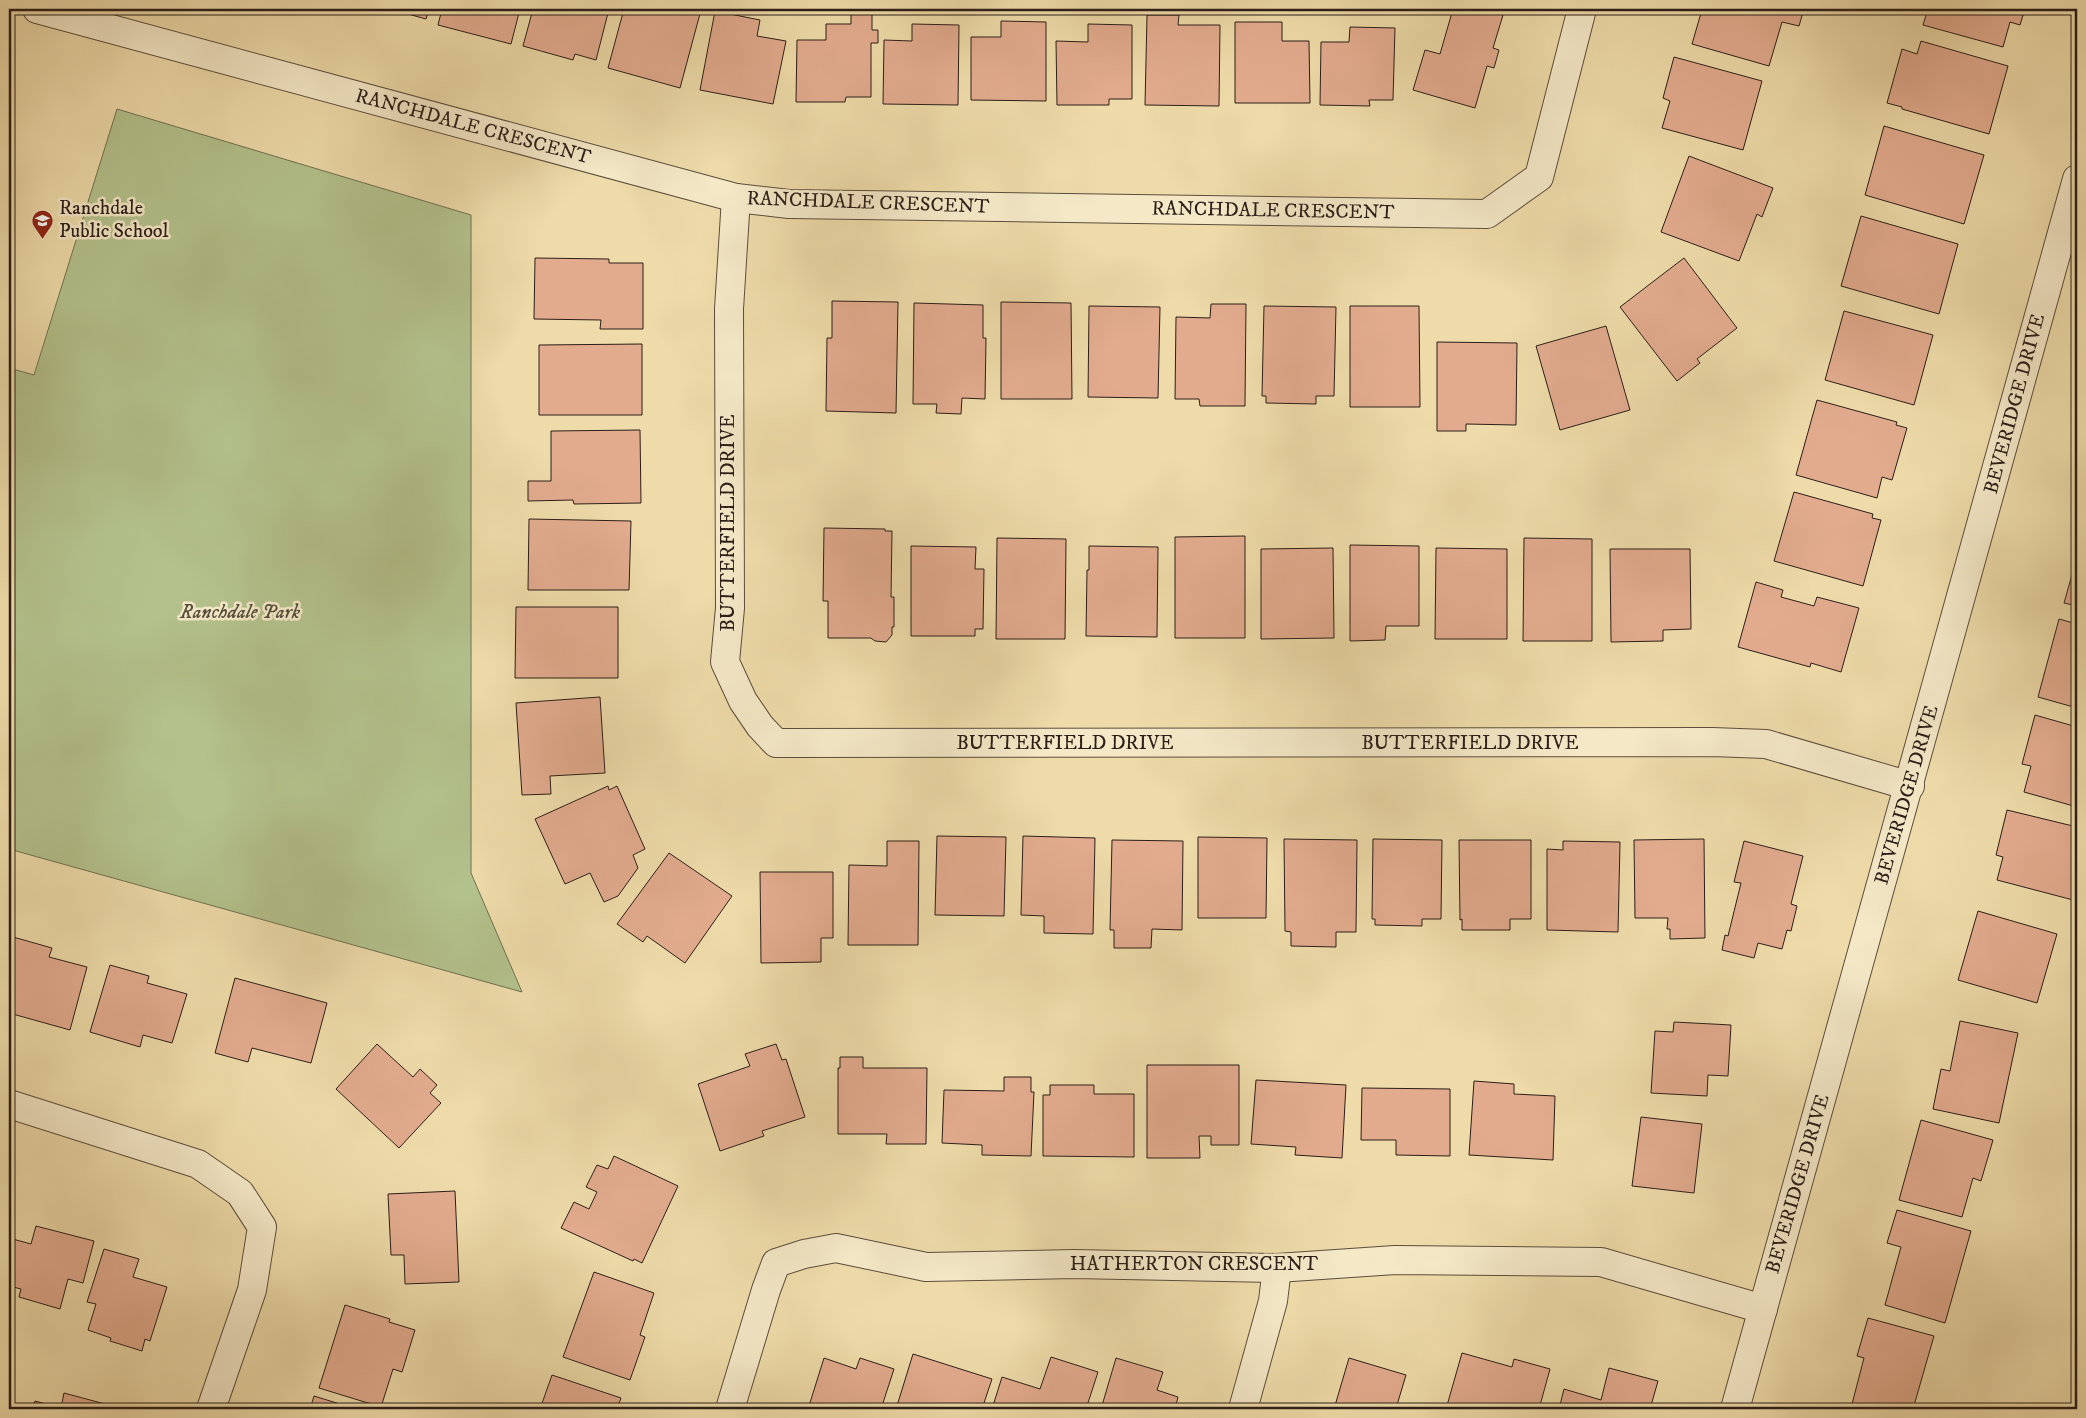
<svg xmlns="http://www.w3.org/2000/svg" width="2086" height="1418" viewBox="0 0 2086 1418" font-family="'IM FELL DW Pica',serif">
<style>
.green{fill:#b3c18c;stroke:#6f7052}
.building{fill:#e2ab8e;stroke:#2b1e19}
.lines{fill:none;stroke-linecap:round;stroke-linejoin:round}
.street-casing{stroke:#5c4d3d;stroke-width:30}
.street{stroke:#f4e8c7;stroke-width:28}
.labels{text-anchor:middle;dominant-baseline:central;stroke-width:5;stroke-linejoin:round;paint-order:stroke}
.street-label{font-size:20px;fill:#2b1e19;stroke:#f4e8c7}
.poi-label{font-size:20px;fill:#2b1e19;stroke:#f4e8c7;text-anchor:start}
.park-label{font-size:20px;font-style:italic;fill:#544f3c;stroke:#f4e8c7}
</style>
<rect width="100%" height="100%" fill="#eedba9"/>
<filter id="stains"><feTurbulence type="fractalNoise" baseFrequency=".004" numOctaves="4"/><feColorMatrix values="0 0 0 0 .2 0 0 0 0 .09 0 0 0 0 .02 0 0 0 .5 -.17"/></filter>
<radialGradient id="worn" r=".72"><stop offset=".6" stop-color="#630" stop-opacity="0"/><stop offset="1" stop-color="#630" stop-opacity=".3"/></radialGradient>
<!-- green -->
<path class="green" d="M117,109L471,215V873L522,992L9,849V368L34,375Z"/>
<!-- building -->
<g class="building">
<path d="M390,9H429L426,19Z"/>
<path d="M442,9H520L511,44L438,25Z"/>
<path d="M533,9H609L596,60L575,54L573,60L523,46Z"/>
<path d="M624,9L701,10L680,88L608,68Z"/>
<path d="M851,9H872V30H878V43H871V97H846L845,102H796L797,40H826V24H851Z"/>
<path d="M1453,9H1483L1503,15L1493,48L1499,50L1494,68L1487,66L1475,108L1413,90L1425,50L1440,54Z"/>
<path d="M1687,9H1804L1799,26L1782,22L1769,66L1692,44L1701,13Z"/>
<path d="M1928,9H2025L2020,25L2010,22L2003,47L1923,25Z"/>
<path d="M715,11L760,20L757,36L786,41L773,104L700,90Z"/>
<path d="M1147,15H1179L1178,25H1220L1219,106L1145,105Z"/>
<path d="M1001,21L1046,22V101L971,100V37H1001Z"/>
<path d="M1235,22H1282V41H1309L1310,103H1235Z"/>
<path d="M912,24L959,25L958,105L883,104L884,40L912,41Z"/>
<path d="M1088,24L1132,25V99H1109V105H1057L1056,41L1088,42Z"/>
<path d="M1350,27L1395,28L1393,100H1369L1370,106L1320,105L1321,42H1349Z"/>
<path d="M1921,41L2008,66L1989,134L1902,109V107L1887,103L1902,49L1917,54Z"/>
<path d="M1674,57L1762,81L1743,150L1662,128L1670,101L1663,98Z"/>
<path d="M1884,126L1984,155L1964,224L1865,195Z"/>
<path d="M1689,156L1773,188L1762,217L1757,214L1739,261L1661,232Z"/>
<path d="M1861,216L1958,244L1939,314L1841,286Z"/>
<path d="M535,258L609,259V263H643V329H600L601,320L534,319Z"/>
<path d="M1684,258L1737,328L1697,359L1700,363L1677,381L1620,307Z"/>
<path d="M832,301L898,302L896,413L826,411L827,338H832Z"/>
<path d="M1001,302L1071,303L1072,399H1001Z"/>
<path d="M914,303L983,305V338H986L985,399L962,398L961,414L936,413L937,404H913Z"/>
<path d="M1211,304H1246L1245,406H1200L1199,399H1175L1176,317L1210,318Z"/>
<path d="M1089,306L1160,307L1158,398L1088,397Z"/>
<path d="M1264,306L1336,307L1334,396H1316V404L1266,403V396H1262Z"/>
<path d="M1350,306H1419L1420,407H1350Z"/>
<path d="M1844,311L1933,335L1914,405L1825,380Z"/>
<path d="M1606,326L1630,410L1560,430L1536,346Z"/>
<path d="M1437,342L1517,343L1516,425L1466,424V431H1437Z"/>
<path d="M642,344V415H539V345Z"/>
<path d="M1817,400L1897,422L1896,425L1907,428L1892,480L1882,477L1877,498L1796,475Z"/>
<path d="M640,430L641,503L574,504L573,500L528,501V481H551V431Z"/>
<path d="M1794,492L1873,514L1872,518L1881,520L1863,586L1774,561Z"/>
<path d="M529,519L631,521L629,590H528Z"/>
<path d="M824,528L885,529V531H892L891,597H894V627H892V635L886,642L875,641L871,638H828V601H823Z"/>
<path d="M1245,536V638H1175V537Z"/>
<path d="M997,538L1066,539L1065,639H996Z"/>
<path d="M1524,538L1592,539V641H1523Z"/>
<path d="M1350,545L1419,546V626H1386L1385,640L1350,641Z"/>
<path d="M911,546L976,547L975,569H984L983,629H975V636H911Z"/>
<path d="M1089,546L1158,547L1157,637L1086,636L1087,570H1089Z"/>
<path d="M1333,548L1334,638L1261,639V549Z"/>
<path d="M1436,548L1507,549V639H1435Z"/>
<path d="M1610,549H1690L1691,629L1663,630V641L1611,642Z"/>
<path d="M2077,557V606L2064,603Z"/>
<path d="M1756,582L1783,590L1781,597L1814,606L1817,597L1859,608L1841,672L1811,663L1810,667L1738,647Z"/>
<path d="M516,607H618V678H515Z"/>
<path d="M2059,619L2077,624V708L2038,697Z"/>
<path d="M600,697L605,773L550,776L551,794L522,795L516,703Z"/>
<path d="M2035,715L2077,727V807L2024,792L2031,766L2022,764Z"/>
<path d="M608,786L609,790L617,786L645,849L633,855L638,868L618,896L604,902L590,873L565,884L535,819Z"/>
<path d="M2007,810L2077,827V901L1997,880L2003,857L1996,855Z"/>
<path d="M937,836L1006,837L1004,916L935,915Z"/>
<path d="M1023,836L1095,838L1093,934L1044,933V916L1021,915Z"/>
<path d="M1198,837L1267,838L1266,918H1198Z"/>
<path d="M1284,839L1357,840L1356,932H1336V947L1291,946V932L1285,931Z"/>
<path d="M1373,839L1442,840L1441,919H1422V926L1375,925V919H1372Z"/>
<path d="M1704,839L1705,938L1670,939V929H1667L1668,918H1635L1634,840Z"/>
<path d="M1112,840L1183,841L1182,930L1152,929L1151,948H1114V930H1110Z"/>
<path d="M1459,840H1531V919H1510V930H1462V919L1460,920Z"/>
<path d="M887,841H919L918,945H848L849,865L887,866Z"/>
<path d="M1563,841L1620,842L1618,932L1547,930V849L1563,850Z"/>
<path d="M1744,841L1803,856L1791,904L1797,906L1791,931L1787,930L1782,949L1758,943L1754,958L1722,950L1725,935L1728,936L1741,883L1734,882Z"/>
<path d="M669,853L732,896L685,963L647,936L643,942L617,924Z"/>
<path d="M760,872H833V938H821V962L761,963Z"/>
<path d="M1978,911L2057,934L2037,1003L1958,980Z"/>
<path d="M13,937L52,948L49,957L87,967L70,1030L9,1013V952Z"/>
<path d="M110,965L149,976L147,983L187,994L172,1043L143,1035L140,1047L90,1032Z"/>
<path d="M235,978L327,1003L311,1063L252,1048L248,1062L215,1053Z"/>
<path d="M1960,1021L2018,1033L1999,1123L1933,1109L1941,1069L1950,1071Z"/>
<path d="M1674,1022L1731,1025L1728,1076L1708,1075L1707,1096L1651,1093L1655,1031L1673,1032Z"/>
<path d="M377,1044L413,1077L420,1069L437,1085L430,1093L441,1103L399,1148L336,1089Z"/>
<path d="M776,1044L782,1060L786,1059L805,1117L762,1131L764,1136L720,1151L698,1084L750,1066L745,1054Z"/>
<path d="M840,1057H863V1068H927L926,1144H886L887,1134H838V1068H840Z"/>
<path d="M1147,1065H1239V1145H1211V1136H1199L1200,1158H1147Z"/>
<path d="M1004,1077H1031V1092H1034L1031,1156L982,1155V1145L942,1143L944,1090L1004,1091Z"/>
<path d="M1256,1080L1346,1085L1342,1158L1295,1155L1296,1147L1251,1144Z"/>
<path d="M1474,1081L1514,1084V1094L1555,1096L1553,1160L1469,1155Z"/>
<path d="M1050,1085H1094V1094H1134V1157L1043,1156V1095H1050Z"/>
<path d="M1362,1088L1450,1089V1156L1396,1155V1140H1361Z"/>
<path d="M1641,1117L1702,1124L1694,1193L1632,1186Z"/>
<path d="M1921,1120L1993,1140L1981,1181L1973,1178L1962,1217L1899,1200Z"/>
<path d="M614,1156L678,1186L642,1263L634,1259L633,1261L561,1228L574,1202L589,1209L597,1192L586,1187L597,1165L608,1169Z"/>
<path d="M455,1191L459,1282L405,1284L404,1255H391L388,1194Z"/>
<path d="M1897,1210L1971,1231L1945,1323L1885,1305L1901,1247L1887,1243Z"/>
<path d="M36,1226L94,1241L83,1283L68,1279L60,1309L19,1297L21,1289L9,1286V1238L31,1244Z"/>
<path d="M104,1249L139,1259L133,1277L167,1287L150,1341L145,1339L142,1351L110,1341L111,1338L88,1330L96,1304L87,1302Z"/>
<path d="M594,1272L654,1293L640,1335L645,1337L630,1380L563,1357Z"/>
<path d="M345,1305L390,1319L389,1322L415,1330L402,1372L393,1369L381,1407L319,1388Z"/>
<path d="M1868,1318L1934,1336L1913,1409L1851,1408L1864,1358L1857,1356Z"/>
<path d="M1462,1353L1512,1367L1514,1359L1550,1369L1539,1409H1446Z"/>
<path d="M913,1354L992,1379L982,1409H896Z"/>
<path d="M1051,1357L1098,1372L1086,1409H992L1002,1377L1040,1389Z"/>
<path d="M824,1358L856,1369L860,1358L894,1369L881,1409H808Z"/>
<path d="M1116,1358L1163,1372L1157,1390L1178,1397L1175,1409H1101Z"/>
<path d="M1349,1358L1406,1375L1397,1405L1410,1409H1334Z"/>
<path d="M1609,1368L1658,1381L1650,1409H1559L1564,1389L1601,1400Z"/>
<path d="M552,1375L621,1398L617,1409H540Z"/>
<path d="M64,1393L105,1404L103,1409H32L35,1401L61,1408Z"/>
<path d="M314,1396L356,1409H310Z"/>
</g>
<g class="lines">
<defs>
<g id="street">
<path d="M37,9L736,198L789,204L1487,214L1539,177L1582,9"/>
<path d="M736,198L729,309L730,608L725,662L743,701L760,726L776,743L1712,742L1766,744L1910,786"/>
<path d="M9,1104L198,1164L240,1193L262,1227L252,1290L211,1409"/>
<path d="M730,1409L766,1290L776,1263L804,1254L836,1248L926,1267L1074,1264L1277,1268L1395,1260L1601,1262L1763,1309"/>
<path d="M1243,1409L1273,1301L1277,1268"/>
<path d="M1735,1409L2077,179"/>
</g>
</defs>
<!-- street casing -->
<use href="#street" class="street-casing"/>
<!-- street -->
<use href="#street" class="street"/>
</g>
<!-- icons -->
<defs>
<symbol id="school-pin" viewBox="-11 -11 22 30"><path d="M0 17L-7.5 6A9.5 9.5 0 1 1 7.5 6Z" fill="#8f2418" stroke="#f4e8c7"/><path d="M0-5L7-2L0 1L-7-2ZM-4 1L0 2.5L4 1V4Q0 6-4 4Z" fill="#fff"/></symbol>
</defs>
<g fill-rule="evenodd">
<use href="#school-pin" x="30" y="208" width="25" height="34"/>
</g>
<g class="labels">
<!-- street labels -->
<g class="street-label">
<text transform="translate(473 127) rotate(15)">RANCHDALE CRESCENT</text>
<text transform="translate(868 203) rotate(2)">RANCHDALE CRESCENT</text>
<text transform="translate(1273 211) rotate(1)">RANCHDALE CRESCENT</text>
<text transform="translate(2015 404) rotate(-75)">BEVERIDGE DRIVE</text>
<text transform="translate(728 523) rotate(-90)">BUTTERFIELD DRIVE</text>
<text x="1065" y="743">BUTTERFIELD DRIVE</text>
<text x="1470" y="743">BUTTERFIELD DRIVE</text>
<text transform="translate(1907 795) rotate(-74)">BEVERIDGE DRIVE</text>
<text transform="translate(1798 1184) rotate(-74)">BEVERIDGE DRIVE</text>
<text x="1194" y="1264">HATHERTON CRESCENT</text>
</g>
<!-- poi labels -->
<g class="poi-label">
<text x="59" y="208">Ranchdale<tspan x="59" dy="23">Public School</tspan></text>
</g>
<!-- park labels -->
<g class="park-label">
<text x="240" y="612">Ranchdale Park</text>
</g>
</g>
<!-- margin -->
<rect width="2086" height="1418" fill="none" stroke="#eedba9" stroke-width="30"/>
<rect x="10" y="10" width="2066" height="1398" fill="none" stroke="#2b1e19" stroke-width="2.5"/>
<rect x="15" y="15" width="2056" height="1388" fill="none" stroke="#2b1e19"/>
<rect width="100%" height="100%" filter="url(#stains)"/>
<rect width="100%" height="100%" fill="url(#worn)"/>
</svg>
